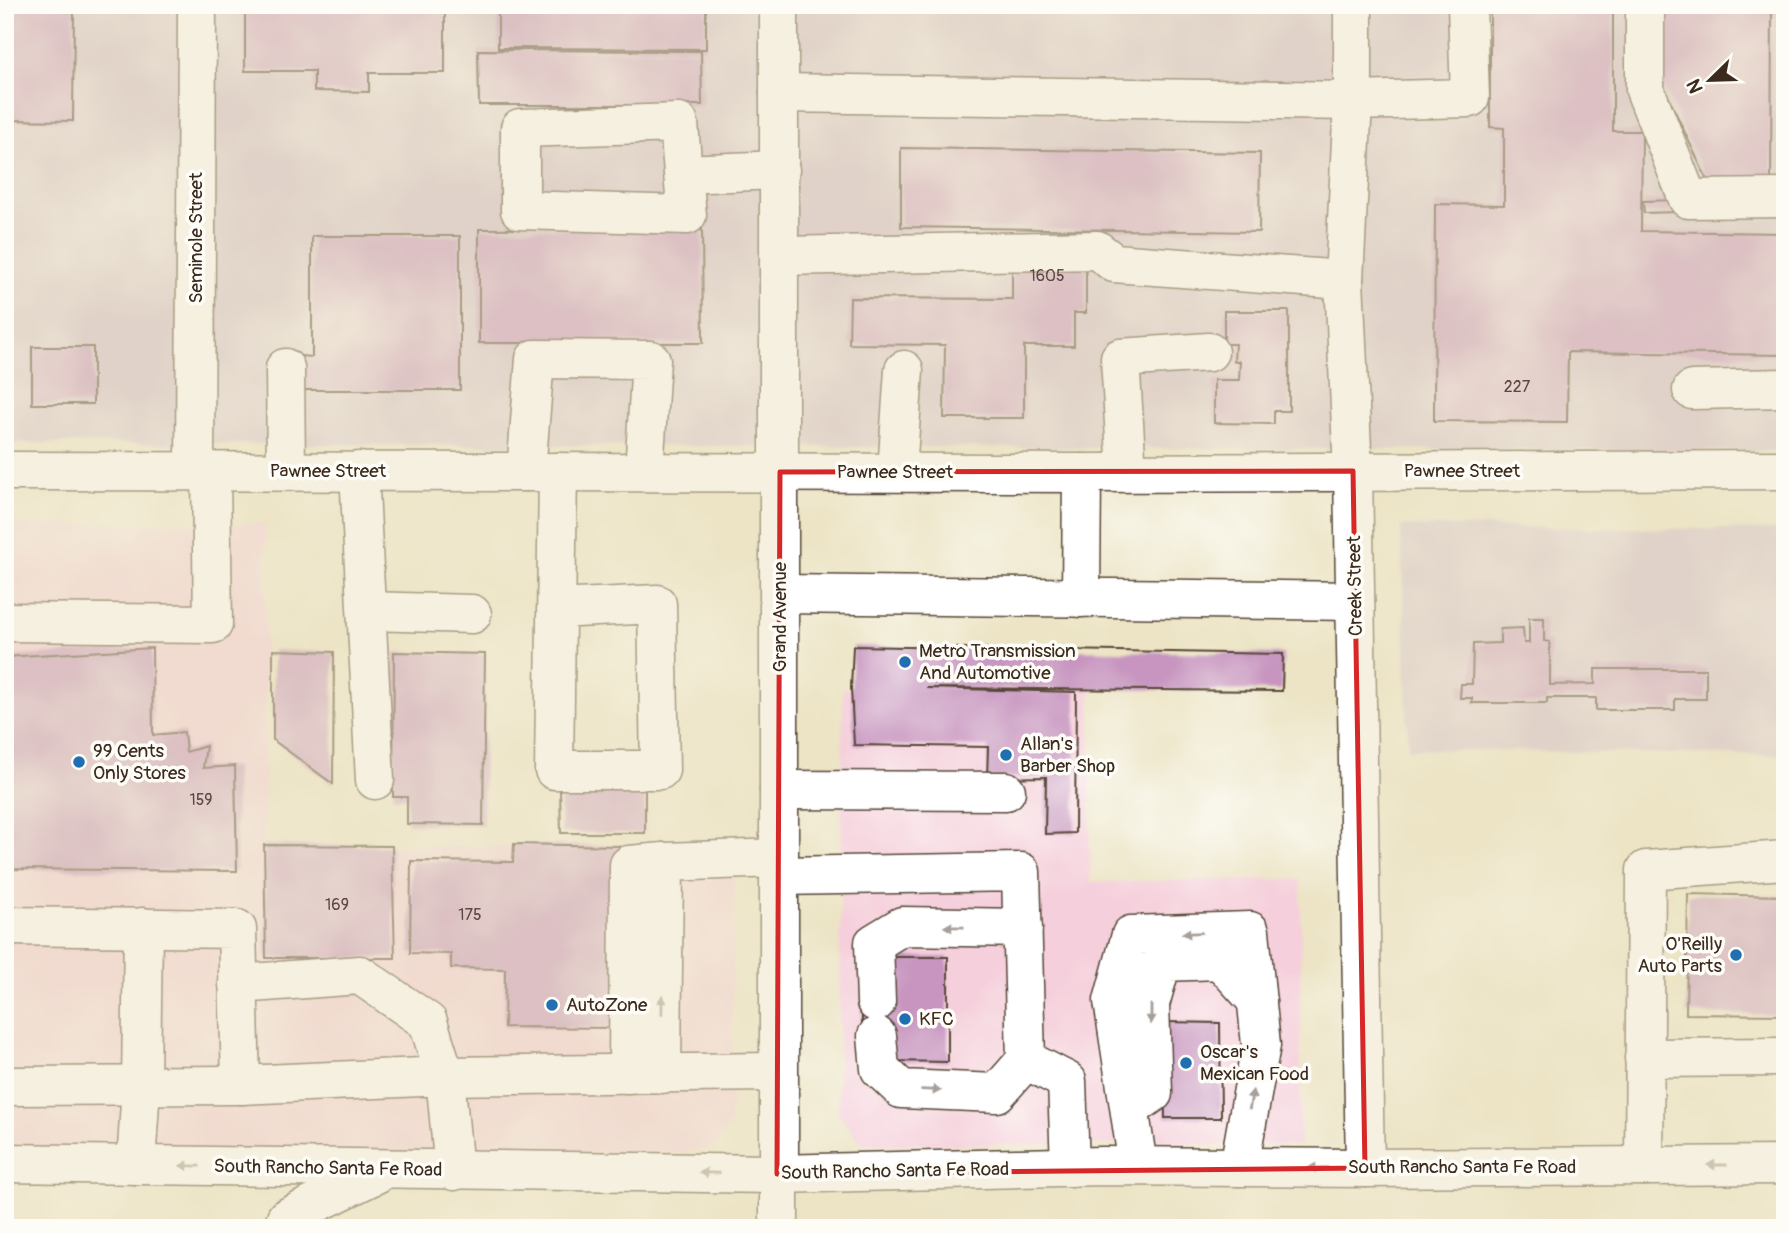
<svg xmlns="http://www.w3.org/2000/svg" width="1790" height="1233" viewBox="0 0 1790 1233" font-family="Pangolin,sans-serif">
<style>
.built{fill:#f5cfdb}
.industrial{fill:#d1bdcc}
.building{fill:#c795c0}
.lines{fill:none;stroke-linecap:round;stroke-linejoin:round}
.minor-casing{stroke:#564637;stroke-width:41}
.major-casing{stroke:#564637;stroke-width:41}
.minor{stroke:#fff;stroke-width:38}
.major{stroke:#fff;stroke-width:38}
.oneway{fill:#a79f9a}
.marked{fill:none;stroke:#d62828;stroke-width:5;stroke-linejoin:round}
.poi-dot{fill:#1f6fb2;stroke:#fdfcf7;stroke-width:2.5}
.labels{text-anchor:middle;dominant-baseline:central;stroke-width:7;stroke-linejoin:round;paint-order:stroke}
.number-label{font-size:16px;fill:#5e4546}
.street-label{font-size:19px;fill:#3b2a1e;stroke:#fdfcf7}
.poi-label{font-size:19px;fill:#3b2a1e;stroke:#fdfcf7;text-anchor:start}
</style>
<rect width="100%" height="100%" fill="#fdfcf7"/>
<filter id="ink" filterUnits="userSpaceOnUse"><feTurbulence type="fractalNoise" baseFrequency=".0143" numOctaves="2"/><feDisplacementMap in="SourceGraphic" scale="14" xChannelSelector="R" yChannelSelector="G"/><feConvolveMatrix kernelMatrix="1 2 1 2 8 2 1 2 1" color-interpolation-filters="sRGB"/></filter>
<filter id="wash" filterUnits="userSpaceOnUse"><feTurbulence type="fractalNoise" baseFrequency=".00686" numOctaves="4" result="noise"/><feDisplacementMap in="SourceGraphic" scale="28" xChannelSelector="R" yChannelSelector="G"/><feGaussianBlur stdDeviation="1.57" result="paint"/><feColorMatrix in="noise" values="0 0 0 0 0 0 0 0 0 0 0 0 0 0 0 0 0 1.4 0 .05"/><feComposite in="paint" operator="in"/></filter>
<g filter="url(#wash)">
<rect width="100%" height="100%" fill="#ece4c5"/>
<!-- built -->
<g class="built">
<path d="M266,523L264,845L735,847L731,1121L713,1148L683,1153L5,1150V524Z"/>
<path d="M843,688L1091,690L1090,882L1301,879L1300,1145L863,1144L838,1114Z"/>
</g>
<!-- industrial -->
<g class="industrial">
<path d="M5,5H1785V451L5,443Z"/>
<path d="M1401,526L1785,530V756L1408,749Z"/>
</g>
<g id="blocks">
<!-- building -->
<g class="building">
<path d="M5,5H74L73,121L5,120Z"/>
<path d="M245,5H445V73H369V92L314,91V71H245Z"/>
<path d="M498,5H706V49L498,48Z"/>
<path d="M1490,5H1613V131H1642L1641,231L1785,233V355L1568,352L1567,422L1434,421L1435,204L1504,205V128L1490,127Z"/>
<path d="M1663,5H1772L1771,184H1709L1663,86Z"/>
<path d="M478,50L701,51L702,105H479Z"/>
<path d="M901,148L1260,153L1259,232L901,227Z"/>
<path d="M1677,200V212L1644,213L1643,201Z"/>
<path d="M702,228L703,343H479V229Z"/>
<path d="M312,236H460V390H301V356L312,357Z"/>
<path d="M1012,266H1086V313H1074V346H1024V418H944L945,345L849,344L850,298L1012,299Z"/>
<path d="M1224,311H1289V411H1274V424L1214,423V380H1239L1240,361H1234L1235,344H1224Z"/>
<rect x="32" y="347" width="61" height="57"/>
<path d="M1529,618H1544V641L1550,642V685L1595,684V669H1706V699H1675V710H1596V698H1547V703H1472V698H1460L1461,684H1472L1473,644L1500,643V629L1523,628L1524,643H1529Z"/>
<path d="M853,646L1283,654L1282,691L926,688L1076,692L1075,833L1045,834L1046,777L987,778L988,747L854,745L851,688Z"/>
<path d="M152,648L153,735L184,732L186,752L206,746L203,768L235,766L237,871L5,869V657Z"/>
<path d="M273,650L334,652L333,784L273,740Z"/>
<path d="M394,652L485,654L483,825L407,824V797H393Z"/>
<path d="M560,789H645V833H561Z"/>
<path d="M514,844L619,846L617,1028L504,1027L505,969L451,968V954L410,953L411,861L513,862Z"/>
<path d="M264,845L392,846L395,958H266Z"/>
<path d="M1688,894L1785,896V1015L1686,1014Z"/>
<path d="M892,957H948V1062L891,1061L862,1035V1001Z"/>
<path d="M1163,1022L1220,1023L1221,1118H1165Z"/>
</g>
</g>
</g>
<g filter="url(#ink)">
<use href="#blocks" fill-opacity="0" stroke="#564637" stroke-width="2"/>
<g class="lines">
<defs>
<g id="minor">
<path d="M1353,5V101L1344,280L1353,471L1365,1168"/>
<path d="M1645,5V90L1688,199L1785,198"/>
<path d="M779,93L1353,101L1470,98L1467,5"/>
<path d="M683,174L687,215L520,210V128L679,123L683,174L780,170"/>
<path d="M780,256L1097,250L1114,263L1344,280"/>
<path d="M285,368L286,471"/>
<path d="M1692,390L1785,388"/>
<path d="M5,471L1082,473L1785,470"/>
<path d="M195,471L197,5"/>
<path d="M359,471L375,780"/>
<path d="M526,472L535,359L651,360L644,472"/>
<path d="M897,472L904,370"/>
<path d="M1127,472L1120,358L1209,352"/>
<path d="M780,594L1355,601"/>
<path d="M1081,598L1082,473"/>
<path d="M556,609L657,604L660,770H554L558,472"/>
<path d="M367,611L472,614"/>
<path d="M5,622L213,624L211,471"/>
<path d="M779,790L1006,791"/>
<path d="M779,876L1021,872L1026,1060L1067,1081L1070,1167"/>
<path d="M5,926L237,929L241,1085L445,1076L454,1171"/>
<path d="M238,984L360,975L428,1022L445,1076L778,1072"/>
<path d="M876,1002L874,943L902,926L1023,928"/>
<path d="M877,1036L880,1069L901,1089L997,1093L1026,1060"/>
<path d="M1644,1058L1785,1057"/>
<path d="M628,1074L629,865L664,862"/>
<path d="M662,1074L664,862L779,858"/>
<path d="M5,1086L241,1085"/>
<path d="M1130,1109L1153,1093L1150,1004L1162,962L1220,960L1257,1001"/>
<path d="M136,1165L141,1086L143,927"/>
<path d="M1138,1166L1113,1001L1131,935L1250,931L1261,1045L1239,1167"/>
<path d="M1644,1166L1646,870L1785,860"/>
</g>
<g id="major">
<path d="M5,1163L777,1174L1102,1166L1365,1168L1785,1165"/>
<path d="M282,1228L286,1218L378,1173"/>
<path d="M779,1228V5"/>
</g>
</defs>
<!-- minor casing -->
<use href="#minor" class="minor-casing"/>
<!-- major casing -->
<use href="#major" class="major-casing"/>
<!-- minor -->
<use href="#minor" class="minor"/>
<!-- major -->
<use href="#major" class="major"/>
</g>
<!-- one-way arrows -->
<defs><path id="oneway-solid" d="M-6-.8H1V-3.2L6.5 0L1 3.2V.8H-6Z" transform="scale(1.75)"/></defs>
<g class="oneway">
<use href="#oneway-solid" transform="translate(954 927) rotate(-179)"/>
<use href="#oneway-solid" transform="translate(1192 933) rotate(178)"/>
<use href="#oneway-solid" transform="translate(662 1005) rotate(-89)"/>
<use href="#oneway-solid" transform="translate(1151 1014) rotate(90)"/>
<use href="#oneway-solid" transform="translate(931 1090) rotate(2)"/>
<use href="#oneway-solid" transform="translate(1251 1100) rotate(-80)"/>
<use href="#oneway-solid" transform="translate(1717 1165) rotate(180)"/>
<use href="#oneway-solid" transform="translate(190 1166) rotate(-179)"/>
<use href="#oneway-solid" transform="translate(1318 1168) rotate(-180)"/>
<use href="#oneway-solid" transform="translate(709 1173) rotate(-179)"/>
</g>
</g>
<!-- marked area -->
<path d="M0 0H1790V1233H0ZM1353,471L1365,1168L777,1174L780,472Z" fill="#ece4c5" fill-opacity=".55" fill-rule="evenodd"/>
<path class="marked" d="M1353,471L1365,1168L777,1174L780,472Z"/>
<!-- markers -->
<g class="poi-dot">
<circle cx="905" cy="662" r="7"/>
<circle cx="1006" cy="755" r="7"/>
<circle cx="79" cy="762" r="7"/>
<circle cx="1736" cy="955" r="7"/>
<circle cx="552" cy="1005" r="7"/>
<circle cx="905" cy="1019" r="7"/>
<circle cx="1186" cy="1063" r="7"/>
</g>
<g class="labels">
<!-- number labels -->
<g class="number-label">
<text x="1047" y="276">1605</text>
<text x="1517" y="387">227</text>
<text x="201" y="800">159</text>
<text x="337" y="905">169</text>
<text x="470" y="915">175</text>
</g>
<!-- street labels -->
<g class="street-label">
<text transform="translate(196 238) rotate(-90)">Seminole Street</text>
<text x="328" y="471">Pawnee Street</text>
<text x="1462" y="471">Pawnee Street</text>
<text x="895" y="472">Pawnee Street</text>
<text transform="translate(1355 586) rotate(-91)">Creek Street</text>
<text transform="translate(780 617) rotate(-90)">Grand Avenue</text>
<text x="1462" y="1167">South Rancho Santa Fe Road</text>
<text transform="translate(328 1168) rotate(1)">South Rancho Santa Fe Road</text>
<text transform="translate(895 1171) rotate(-1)">South Rancho Santa Fe Road</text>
</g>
<!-- poi labels -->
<g class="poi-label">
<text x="919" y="651">Metro Transmission<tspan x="919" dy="22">And Automotive</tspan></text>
<text x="1020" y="744">Allan's<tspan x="1020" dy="22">Barber Shop</tspan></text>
<text x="93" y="751">99 Cents<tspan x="93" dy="22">Only Stores</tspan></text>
<text x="1722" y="944" text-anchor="end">O'Reilly<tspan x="1722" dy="22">Auto Parts</tspan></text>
<text x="566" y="1005">AutoZone</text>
<text x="919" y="1019">KFC</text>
<text x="1200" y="1052">Oscar's<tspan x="1200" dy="22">Mexican Food</tspan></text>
</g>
</g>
<!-- margin -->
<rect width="1790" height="1233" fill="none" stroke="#fdfcf7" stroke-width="28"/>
<!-- north arrow -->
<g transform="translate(1710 80) rotate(247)" stroke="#fdfcf7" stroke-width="5" paint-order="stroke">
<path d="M0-5L12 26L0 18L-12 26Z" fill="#3b2a1e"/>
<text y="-10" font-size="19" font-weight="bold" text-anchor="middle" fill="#3b2a1e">N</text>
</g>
</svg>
